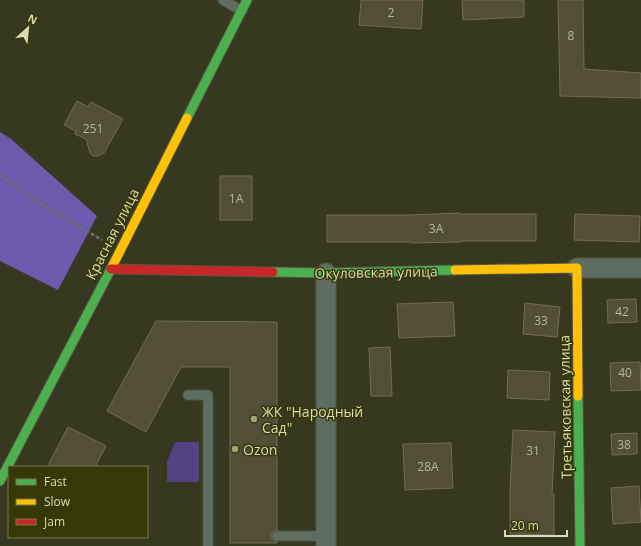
<svg xmlns="http://www.w3.org/2000/svg" width="641" height="546" viewBox="0 0 641 546" font-family="'Open Sans',sans-serif">
<style>
.green{fill:#524283}
.forest{fill:#6d5aad}
.building{fill:#524e37;stroke:#726d53}
.lines{fill:none;stroke-linecap:round;stroke-linejoin:round}
.lane-casing{stroke:#56563f;stroke-width:11}
.street-casing{stroke:#56563f;stroke-width:21}
.fast-casing{stroke:#56563f;stroke-width:11}
.slow-casing{stroke:#56563f;stroke-width:11}
.jam-casing{stroke:#56563f;stroke-width:11}
.path{stroke:#677366;stroke-width:2.5;stroke-dasharray:4 2;stroke-linecap:butt}
.lane{stroke:#5d6d62;stroke-width:9}
.street{stroke:#5d6d62;stroke-width:19}
.fast{stroke:#4caf50;stroke-width:9}
.slow{stroke:#ffc107;stroke-width:9}
.jam{stroke:#c62828;stroke-width:9}
.poi-dot{fill:#a0a380;stroke:#363808;stroke-width:1.5}
.labels{text-anchor:middle;dominant-baseline:central;stroke-width:3;stroke-linejoin:round;paint-order:stroke}
.number-label{font-size:12px;fill:#b7b895}
.street-label{font-size:14px;fill:#d9dcb4;stroke:#363808}
.poi-label{font-size:14px;fill:#d9dcb4;stroke:#363808;text-anchor:start}
</style>
<rect width="100%" height="100%" fill="#373820"/>
<!-- green -->
<path class="green" d="M175,442H199V482H167V462Z"/>
<!-- forest -->
<path class="forest" d="M0,132L11,139L97,216L58,290L0,261Z"/>
<!-- building -->
<g class="building">
<path d="M361,0H423L421,29L359,25Z"/>
<path d="M462,0H524V17L463,20Z"/>
<path d="M558,0H583L584,69L641,73V98L560,96Z"/>
<path d="M77,101L88,107L91,102L123,119L104,153L98,156H93L90,153L86,139L75,134L76,131L64,125Z"/>
<rect x="220" y="176" width="32" height="44"/>
<path d="M460,213V214H536V241H461V242L411,243V242H327V215H410Z"/>
<path d="M575,214L640,216L639,242L574,240Z"/>
<path d="M636,299L637,322L608,323L607,300Z"/>
<path d="M453,302L455,336L399,338L397,304Z"/>
<path d="M525,303L560,307L557,337L523,334Z"/>
<path d="M156,321L277,322V530L274,531L272,533L271,536L272,539L274,541L277,542V543H230V367H181L146,432L107,411Z"/>
<path d="M390,347L392,396H371L369,348Z"/>
<path d="M640,362L641,390L611,391L610,363Z"/>
<path d="M508,370L550,372L549,400L507,398Z"/>
<path d="M68,427L106,446L95,467H47Z"/>
<path d="M513,430L555,432L552,494H554V535L510,534V491Z"/>
<path d="M637,433V454L612,455L611,434Z"/>
<path d="M451,443L453,488L405,490L403,444Z"/>
<path d="M639,486L641,522L613,524L611,488Z"/>
</g>
<g class="lines">
<defs>
<g id="lane">
<path d="M223,0L242,11"/>
<path d="M188,395H208V546"/>
<path d="M277,536H326"/>
</g>
<g id="street">
<path d="M577,268H641"/>
<path d="M326,273V546"/>
</g>
<g id="fast">
<path d="M187,118L247,0"/>
<path d="M273,272L326,273L455,270"/>
<path d="M578,396L580,546"/>
<path d="M0,481L113,265"/>
</g>
<g id="slow">
<path d="M113,265L187,118"/>
<path d="M455,270L577,268L578,396"/>
</g>
<path id="jam" d="M111,269L273,272"/>
</defs>
<!-- lane casing -->
<use href="#lane" class="lane-casing"/>
<!-- street casing -->
<use href="#street" class="street-casing"/>
<!-- fast casing -->
<use href="#fast" class="fast-casing"/>
<!-- slow casing -->
<use href="#slow" class="slow-casing"/>
<!-- jam casing -->
<use href="#jam" class="jam-casing"/>
<!-- path -->
<path class="path" d="M0,175L37,201L102,240"/>
<!-- lane -->
<use href="#lane" class="lane"/>
<!-- street -->
<use href="#street" class="street"/>
<!-- fast -->
<use href="#fast" class="fast"/>
<!-- slow -->
<use href="#slow" class="slow"/>
<!-- jam -->
<use href="#jam" class="jam"/>
</g>
<!-- markers -->
<g class="poi-dot">
<circle cx="254" cy="419" r="4"/>
<circle cx="235" cy="449" r="4"/>
</g>
<g class="labels">
<!-- number labels -->
<g class="number-label">
<text x="391" y="12">2</text>
<text x="571" y="35">8</text>
<text x="93" y="128">251</text>
<text x="236" y="198">1А</text>
<text x="436" y="228">3А</text>
<text x="622" y="311">42</text>
<text x="541" y="320">33</text>
<text x="625" y="372">40</text>
<text x="624" y="444">38</text>
<text x="533" y="450">31</text>
<text x="428" y="466">28А</text>
</g>
<!-- street labels -->
<g class="street-label">
<text transform="translate(112 234) rotate(-63)">Красная улица</text>
<text transform="translate(376 272) rotate(-1)">Окуловская улица</text>
<text transform="translate(565 407) rotate(-91)">Третьяковская улица</text>
</g>
<!-- poi labels -->
<g class="poi-label">
<text x="262" y="411">ЖК "Народный<tspan x="262" dy="16">Сад"</tspan></text>
<text x="243" y="449">Ozon</text>
</g>
</g>
<!-- legend -->
<rect x="8" y="466" width="140" height="72" fill="#363808" stroke="#777a4d"/>
<rect x="16" y="479" width="20" height="6" fill="#4caf50" stroke="#777a4d"/>
<text x="44" y="486" font-size="12" fill="#d9dcb4">Fast</text>
<rect x="16" y="499" width="20" height="6" fill="#ffc107" stroke="#777a4d"/>
<text x="44" y="506" font-size="12" fill="#d9dcb4">Slow</text>
<rect x="16" y="519" width="20" height="6" fill="#c62828" stroke="#777a4d"/>
<text x="44" y="526" font-size="12" fill="#d9dcb4">Jam</text>
<!-- north arrow -->
<g transform="translate(28 28) rotate(27)" stroke="#363808" stroke-width="3" paint-order="stroke">
<path d="M0-3L7 15L0 10L-7 15Z" fill="#d9dcb4"/>
<text y="-6" font-size="11" font-weight="bold" text-anchor="middle" fill="#d9dcb4">N</text>
</g>
<!-- scale -->
<path d="M505 530v6h62v-6" fill="none" stroke="#d9dcb4" stroke-width="2"/>
<text x="511" y="530" font-size="12" fill="#d9dcb4" stroke="#363808" stroke-width="3" paint-order="stroke">20 m</text>
</svg>
